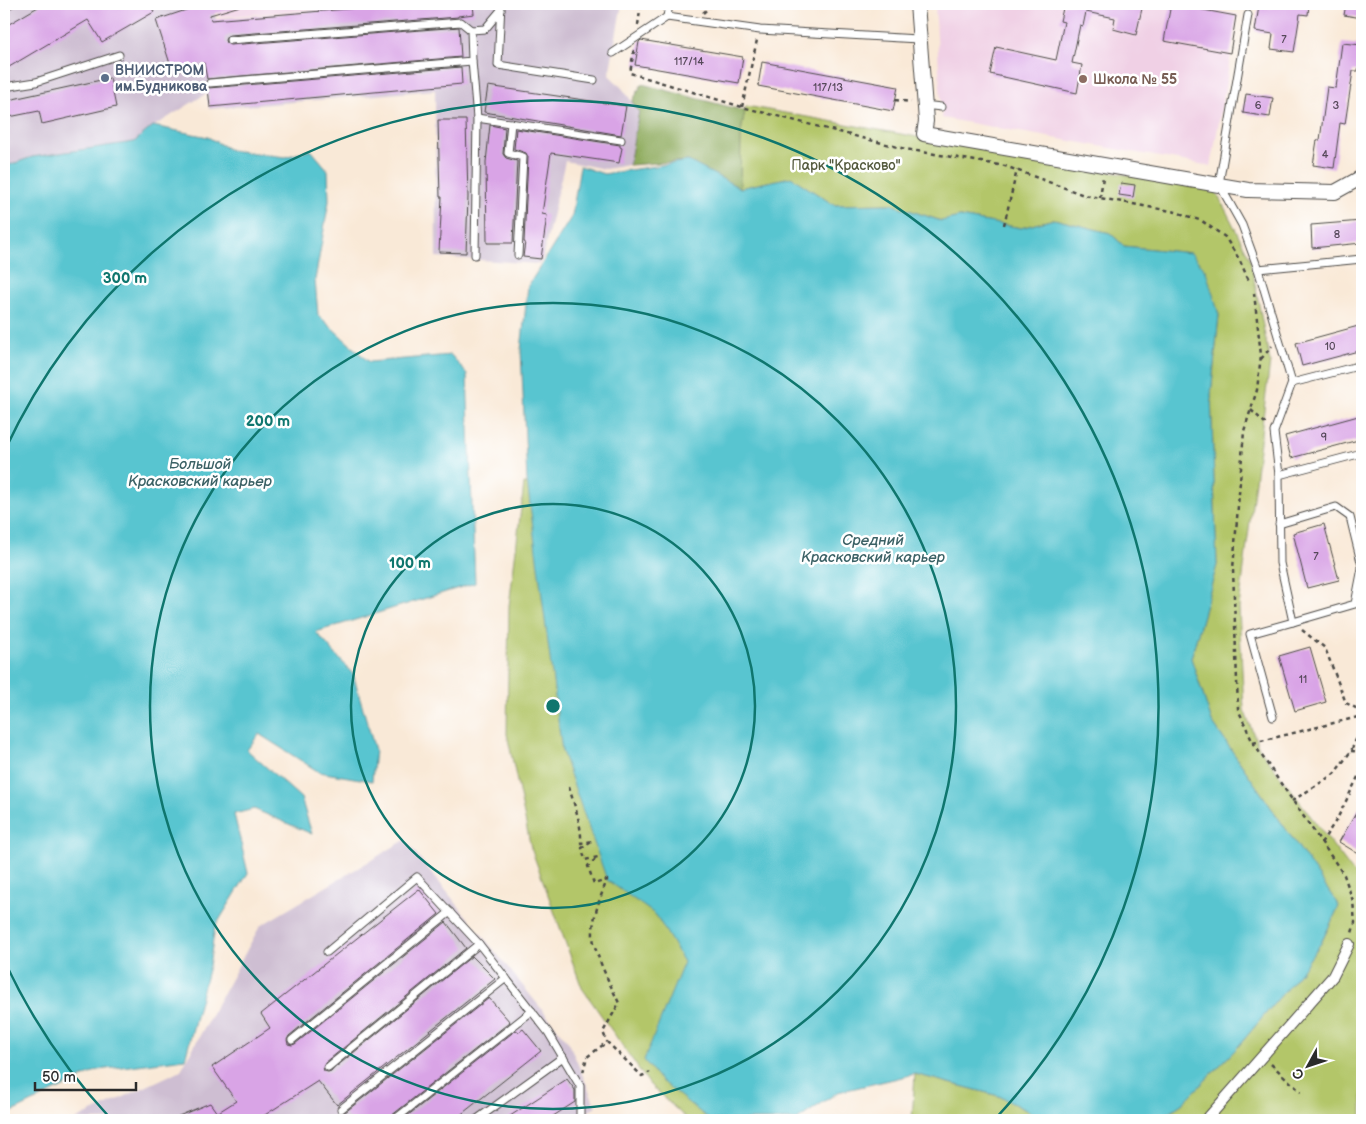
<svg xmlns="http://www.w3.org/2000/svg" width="1366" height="1124" viewBox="0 0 1366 1124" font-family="'Balsamiq Sans',sans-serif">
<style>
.built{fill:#f0d0e5}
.industrial{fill:#cebed2}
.green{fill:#b3c669;stroke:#6f784a}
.forest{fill:#8eab5d;stroke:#5c6b44}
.water{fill:#58c5d0;stroke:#42787e}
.building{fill:#d9a4e6}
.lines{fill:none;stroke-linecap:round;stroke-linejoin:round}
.service-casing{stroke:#4a4845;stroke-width:9}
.pedestrian-casing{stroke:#4a4845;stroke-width:12}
.minor-casing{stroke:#4a4845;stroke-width:16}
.path{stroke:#4a4845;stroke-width:2.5;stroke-dasharray:4 4;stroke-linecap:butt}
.service{stroke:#fff;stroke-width:7}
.pedestrian{stroke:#fff;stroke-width:10}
.minor{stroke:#fff;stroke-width:14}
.ring{fill:none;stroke:#0f766e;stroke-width:2.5}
.service-dot{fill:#5c6f8a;stroke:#fff;stroke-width:2}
.education-dot{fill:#8d6e63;stroke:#fff;stroke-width:2}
.labels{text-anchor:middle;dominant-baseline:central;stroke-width:5;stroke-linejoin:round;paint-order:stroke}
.number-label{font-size:11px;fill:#56495a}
.service-label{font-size:14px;font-weight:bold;fill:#4e5e75;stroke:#fff;text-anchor:start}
.education-label{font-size:14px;font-weight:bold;fill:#785e54;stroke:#fff;text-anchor:start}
.park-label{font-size:14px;fill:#545a3e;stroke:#fff}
.water-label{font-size:15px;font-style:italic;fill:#3b6165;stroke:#fff}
.centre{fill:#0f766e;stroke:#fff;stroke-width:2.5}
.ring-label{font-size:15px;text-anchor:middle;font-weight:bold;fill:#0f766e;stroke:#fff;stroke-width:5;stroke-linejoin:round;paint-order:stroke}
</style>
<rect width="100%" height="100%" fill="#fff"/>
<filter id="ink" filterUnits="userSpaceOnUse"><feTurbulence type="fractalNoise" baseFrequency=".02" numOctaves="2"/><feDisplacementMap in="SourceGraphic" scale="10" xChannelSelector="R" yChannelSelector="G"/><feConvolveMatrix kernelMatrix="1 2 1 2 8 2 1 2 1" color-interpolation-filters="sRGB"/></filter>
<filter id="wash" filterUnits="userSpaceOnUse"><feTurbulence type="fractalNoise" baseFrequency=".0096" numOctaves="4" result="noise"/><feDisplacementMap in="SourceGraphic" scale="20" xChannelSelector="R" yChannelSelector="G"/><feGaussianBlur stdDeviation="1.12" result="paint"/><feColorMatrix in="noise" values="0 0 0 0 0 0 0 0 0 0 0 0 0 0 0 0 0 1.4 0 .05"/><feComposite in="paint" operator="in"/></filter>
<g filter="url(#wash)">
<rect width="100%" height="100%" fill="#f9e9d7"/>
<!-- built -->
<g class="built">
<path d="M215,4H390L219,17Z"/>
<path d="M935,4H1196V6L1238,15L1211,166L942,118Z"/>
</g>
<!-- industrial -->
<g class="industrial">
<path d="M4,4H212L223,44L225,18L398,4H622L609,75L622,88L639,111L629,165L605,169L565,161L542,260L539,264L436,257L435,90L209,109L207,93L153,127L134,143L4,168Z"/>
<path d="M405,840L569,1043L596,1107L574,1120H75L181,1070L260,926Z"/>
</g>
<!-- green -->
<g class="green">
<path d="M746,106L1216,191L1250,258L1270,362L1239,608L1244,710L1259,748L1362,884V1120H1158L1183,1103L1236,1049L1298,975L1321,943L1339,906L1212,722L1191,658L1217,565L1211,395L1219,315L1191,253L1124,246L1110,233L1054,219L1021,228L960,217L942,221L890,204L834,205L791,177L740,188L741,132Z"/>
<path d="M524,484H531L658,913L690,957L698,1110L710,1120H688L650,1085L582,988L531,848L507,734L509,606Z"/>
<path d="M915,1074L999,1096L1045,1120H912Z"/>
</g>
<!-- forest -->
<path class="forest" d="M642,84L745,111L741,132L740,188L688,161L629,165L639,111L632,102Z"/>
<!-- water -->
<g class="water">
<path d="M153,126L208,137L230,150L285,157L311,150L328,170L329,201L315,280L318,315L369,362L451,355L467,374L475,583L316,632L353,674L375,750L372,781L319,772L259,734L247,750L301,798L312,834L254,809L234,814L248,873L215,927L209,966L185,1059L98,1070L10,1113L4,1110V167L32,157L134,142Z"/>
<path d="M688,161L740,188L791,177L834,205L891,204L941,221L960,217L1021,228L1054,219L1110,233L1124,246L1191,253L1206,271L1219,315L1211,395L1217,565L1191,658L1212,722L1339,906L1321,943L1298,975L1236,1049L1183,1103L1158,1120H1045L999,1096L915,1074L838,1092L797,1120H710L660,1080L644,1060L684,962L656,915L607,880L562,751L527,481L521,350L528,286L572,216L580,166L604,174Z"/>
</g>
<g id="blocks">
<!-- building -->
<g class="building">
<path d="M43,4H150L154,12L102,42L88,20L4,70V27Z"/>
<path d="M204,4H239L240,6L210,15L211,20L409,4H473L474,14L458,16V17L230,35L227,36L225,40L226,43L230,45L459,27L461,57L207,79L204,63L173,73L156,20Z"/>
<path d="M1064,4H1143L1136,35L1113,29L1115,18L1086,12L1083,26L1080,25L1072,63L1082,65L1077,93L990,74L996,47L1056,60L1064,22L1060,21Z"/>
<path d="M1171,4L1236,16L1230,53L1164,41Z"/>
<path d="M1273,4H1309L1308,15L1300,14L1294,52L1271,49L1273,34L1255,31L1259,6L1272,8Z"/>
<path d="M1346,4H1362V18L1344,15Z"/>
<path d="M641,40L743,57L739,83L635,65L639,42Z"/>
<path d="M1342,43L1362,45L1358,71H1353L1345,124L1340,123L1334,168L1313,165L1317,140H1320L1327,87L1336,88Z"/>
<path d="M762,62L898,87L893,111L758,86Z"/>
<path d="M461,67L462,84L210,107L208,88Z"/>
<path d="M110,78L116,107L42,124L39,111L4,118V101Z"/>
<path d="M488,86L626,106L621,135L484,112Z"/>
<path d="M1246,94L1273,98L1270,117L1243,113Z"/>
<path d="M438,120H466L468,197L466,253L439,252L442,197H440Z"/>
<path d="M490,125L505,128L503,154L506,158L517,161L513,243H487L486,162Z"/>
<path d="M516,129L620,145V147L622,148L619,163L551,153L542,214L547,215L541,259L523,257L525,242H524L528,157L526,153L514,149Z"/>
<path d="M1121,183L1135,185L1133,197L1119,195Z"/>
<path d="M1362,221V243L1312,248L1311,225Z"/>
<path d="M1362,325V350L1302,366L1296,343Z"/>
<path d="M1362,415V439L1291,458L1285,436Z"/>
<path d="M1324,524L1339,580L1307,588L1293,533Z"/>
<path d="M1310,647L1326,702L1295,711L1279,656Z"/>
<path d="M1362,803V856L1339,842Z"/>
<path d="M419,889L439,914L289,1036L287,1040L288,1044L292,1045L295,1044L446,922L466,948L325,1063L323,1067L324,1071L328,1072L331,1071L472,956L495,979L337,1105L318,1081L257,1120H169L210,1103L217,1113L236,1101L212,1067L270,1028L261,1014Z"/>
<path d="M489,998L510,1022L391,1116L389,1120H350L344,1113Z"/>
<path d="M523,1029L541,1051L454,1120H402L516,1030L519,1032Z"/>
<path d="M567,1079L575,1090V1102L547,1120H504Z"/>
</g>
</g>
</g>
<g filter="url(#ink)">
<use href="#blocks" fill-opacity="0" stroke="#4a4845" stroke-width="1"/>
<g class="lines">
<defs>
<g id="service">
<path d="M501,4L498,65L594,80"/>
<path d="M669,4L667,17L760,30L918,39"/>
<path d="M4,7L10,4"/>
<path d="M1248,15L1219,184L1242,225L1258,269L1362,259"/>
<path d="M230,40L461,22L471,30L485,29L501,10"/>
<path d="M613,53L667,17"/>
<path d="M472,61L477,118L475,255"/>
<path d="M210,83L472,61L471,30"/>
<path d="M4,87L36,82L119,55"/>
<path d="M924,105L941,107"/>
<path d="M477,118L621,140"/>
<path d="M511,123L508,153L523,157L518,255"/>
<path d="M1258,269L1292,383L1362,365"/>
<path d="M1292,383L1274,432L1279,475L1362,453"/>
<path d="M1279,524L1336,507L1350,517L1362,566"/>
<path d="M1293,622L1355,604L1362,568"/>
<path d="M1273,717L1250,634L1293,622L1280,563L1279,475"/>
<path d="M327,952L417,877L479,944L548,1032L580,1086V1120"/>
<path d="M292,1040L450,912"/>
<path d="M328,1067L479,944"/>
<path d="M341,1109L506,978"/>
<path d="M394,1120L532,1011"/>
<path d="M476,1120L563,1057"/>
</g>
<path id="pedestrian" d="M1206,1120L1333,976L1349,944"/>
<path id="minor" d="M917,4L926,121L924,134L1248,190L1335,192L1362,177"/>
</defs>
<!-- service casing -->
<use href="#service" class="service-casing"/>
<!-- pedestrian casing -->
<use href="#pedestrian" class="pedestrian-casing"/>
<!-- minor casing -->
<use href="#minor" class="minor-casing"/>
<!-- path -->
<g class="path">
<path d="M703,13L713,4"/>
<path d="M638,25L641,4"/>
<path d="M634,50L630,73L742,107L905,149L1005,166L1084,195L1176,212L1202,221L1225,237L1239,259L1250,283"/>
<path d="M895,100L911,102"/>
<path d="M742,107L757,40"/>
<path d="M1100,198L1103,177"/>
<path d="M1004,225L1017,170"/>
<path d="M1254,293L1261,355L1257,390L1244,431L1233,569L1238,709L1253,743L1344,875L1353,901L1355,923L1352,933"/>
<path d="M1261,359L1272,346"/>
<path d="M1251,410L1266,424"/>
<path d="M1302,630L1325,648L1346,703L1362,711"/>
<path d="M1253,743L1362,716"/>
<path d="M1351,751L1362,752"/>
<path d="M569,787C574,805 582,824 581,843L593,841L582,848L585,860L598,857L588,866L594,884L607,880C600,898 592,918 593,937C595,955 611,986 619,1003L603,1032L607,1042"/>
<path d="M1292,801L1334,774L1351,751L1362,726"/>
<path d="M1321,843L1337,819L1362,769"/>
<path d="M1271,1064L1301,1092"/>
<path d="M583,1072L587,1057L607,1042L642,1076L650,1072"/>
</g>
<!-- service -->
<use href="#service" class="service"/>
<!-- pedestrian -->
<use href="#pedestrian" class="pedestrian"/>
<!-- minor -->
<use href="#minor" class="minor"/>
</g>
</g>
<!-- distance rings -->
<g class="ring">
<circle cx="553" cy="706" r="202"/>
<circle cx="553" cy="706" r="403"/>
<path d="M111 1119A605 605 0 0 1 5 962M5 450A605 605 0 1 1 995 1119"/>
</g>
<!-- markers -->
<circle class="service-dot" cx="105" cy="78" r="5"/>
<circle class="education-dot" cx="1083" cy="79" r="5"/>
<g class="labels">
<!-- number labels -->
<g class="number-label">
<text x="1284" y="39">7</text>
<text x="689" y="61">117/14</text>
<text x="828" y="87">117/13</text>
<text x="1258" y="105">6</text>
<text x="1336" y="105">3</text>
<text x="1325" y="154">4</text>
<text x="1337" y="234">8</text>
<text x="1330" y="346">10</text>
<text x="1324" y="437">9</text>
<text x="1316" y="556">7</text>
<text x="1303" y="679">11</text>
</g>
<!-- service labels -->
<g class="service-label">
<text x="115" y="70">ВНИИСТРОМ<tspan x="115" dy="16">им.Будникова</tspan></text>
</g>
<!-- education labels -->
<g class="education-label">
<text x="1093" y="79">Школа № 55</text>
</g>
<!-- park labels -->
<g class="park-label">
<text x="846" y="165">Парк "Красково"</text>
</g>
<!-- water labels -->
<g class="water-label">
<text x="200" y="464">Большой<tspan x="200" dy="17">Красковский карьер</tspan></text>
<text x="873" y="540">Средний<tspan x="873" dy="17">Красковский карьер</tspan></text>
</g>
</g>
<circle cx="553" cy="706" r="8" class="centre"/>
<g class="ring-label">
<text x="125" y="283">300 m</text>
<text x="268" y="426">200 m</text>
<text x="410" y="568">100 m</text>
</g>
<!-- margin -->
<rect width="1366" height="1124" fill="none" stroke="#fff" stroke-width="20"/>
<!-- north arrow -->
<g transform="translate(1308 1066) rotate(230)" stroke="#ffffff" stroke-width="4" paint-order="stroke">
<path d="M0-4L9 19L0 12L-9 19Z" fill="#2b2b2b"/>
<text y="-8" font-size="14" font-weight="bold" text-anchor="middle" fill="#2b2b2b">С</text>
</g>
<!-- scale -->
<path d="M35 1082v8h101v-8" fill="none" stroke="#2b2b2b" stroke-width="2.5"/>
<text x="42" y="1082" font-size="15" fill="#2b2b2b" stroke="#ffffff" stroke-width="4" paint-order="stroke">50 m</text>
</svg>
